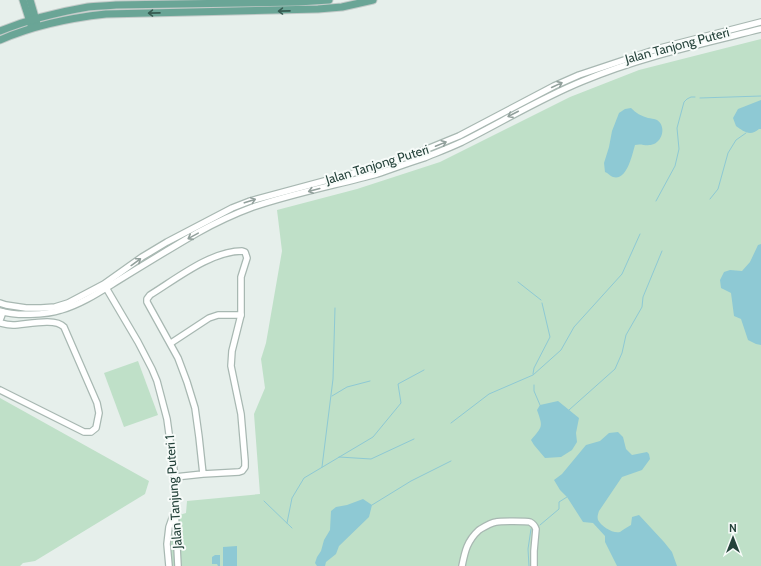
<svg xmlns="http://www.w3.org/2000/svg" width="761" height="566" viewBox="0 0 761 566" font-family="Cabin,sans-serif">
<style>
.green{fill:#bfe0c8}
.water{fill:#8ec9d4}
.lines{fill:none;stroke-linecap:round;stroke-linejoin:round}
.stream{stroke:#8ec9d4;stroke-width:1}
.minor-casing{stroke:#a8b8b2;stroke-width:8}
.major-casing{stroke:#c2cac8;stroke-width:9}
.minor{stroke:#fff;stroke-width:5.5}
.major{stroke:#6aa596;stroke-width:7}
.oneway{stroke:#365b51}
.oneway2{stroke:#92a09c}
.labels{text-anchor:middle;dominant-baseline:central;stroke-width:4;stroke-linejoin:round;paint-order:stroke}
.street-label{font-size:13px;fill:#24423a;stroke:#f7fbf9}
</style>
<rect width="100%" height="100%" fill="#e6efeb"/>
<!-- green -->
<g class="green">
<path d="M761,39V566H169L167,544L173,517L186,513L187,501L260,494L254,414L265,388L261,359L266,343L282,251L277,210L357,189L440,162L570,97L639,70Z"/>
<path d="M138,361L158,415L124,427L104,373Z"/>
<path d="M0,398L149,481L145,494L35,561L23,563L20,566H0Z"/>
</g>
<!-- water -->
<g class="water">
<path d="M761,100V129H759C750,137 743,131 736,126L733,118L738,109Z"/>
<path d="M631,108C636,113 641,116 648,118C650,118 655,119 657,120C666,126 663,140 654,144C646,147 642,143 635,145C632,155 627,181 613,177C610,176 608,173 605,172L604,163L609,147L612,131L619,113L625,109Z"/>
<path d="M761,244V345L756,344L748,340L741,319L734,316L731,293L721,288L720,280L724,272L730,270L742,271L750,262L758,245Z"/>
<path d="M558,401L579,418L576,433L577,442L572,450L561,457L545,458L534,445L531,440C543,426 543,427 537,410L540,405Z"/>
<path d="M618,432L623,437L626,449L632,455L647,452L649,454L650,459L642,470L622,477L599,511C598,514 597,517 598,520C601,526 613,534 620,532C623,530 627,527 631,525L632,517L639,515L664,542L672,552L677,566H617L605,542V536L593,523L583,522L567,497L560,490L554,480L562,474L586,445L600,441L609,433Z"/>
<path d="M363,499L372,505L369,517L339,546L336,554L326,562L325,566H317L315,563L317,557L321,551L324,540L330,530L331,511L336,507L347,505Z"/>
<path d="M237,546V566H223V547Z"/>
<path d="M215,555H220V566H218L217,564H212V557Z"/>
</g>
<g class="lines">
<!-- stream -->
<g class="stream">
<path d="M700,98L761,96"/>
<path d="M710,199L718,189L728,153L736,140L746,133"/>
<path d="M656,201L675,166L679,149L677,128L684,102L687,99L691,97H695"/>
<path d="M518,282L541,300"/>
<path d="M533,374L534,368L550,337L542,303"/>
<path d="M534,385V391L540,405"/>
<path d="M332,396L347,387L370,381"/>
<path d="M569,410L615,369L622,353L626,335L642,307L643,297L662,251"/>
<path d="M451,423L489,394L533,375L561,350L574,327L622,274L640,234"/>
<path d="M339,457L371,459L414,439"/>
<path d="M322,467L333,379L335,308"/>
<path d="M264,501L292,528"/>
<path d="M372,505L411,481L451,461"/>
<path d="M287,523L292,498L304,478L373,437L401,403L398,384L424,370"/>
<path d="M540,525L559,509V502L567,497"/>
<path d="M529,566L528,549L531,529"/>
</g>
<defs>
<g id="minor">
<path d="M105,286L138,342L152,369L157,381L167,419L175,477L174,484L175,508L178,566"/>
<path d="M0,303L6,305L26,308H41L55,307L68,303L104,284L142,257L167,242L232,208L250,201L376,167L410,156L459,136L554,86L579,75L660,48L761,22"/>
<path d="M0,311C14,316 47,315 61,310C82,304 101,291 119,280C145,264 171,248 197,233C215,223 234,214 253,207C294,193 336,185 377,174C392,169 408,163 424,158C436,153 449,148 462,142C502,122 541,98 583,81C640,57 701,44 761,29"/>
<path d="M0,320L3,312"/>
<path d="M0,323C4,324 9,325 13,325C25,325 55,317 64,327L97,403L99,413L96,428L91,432H84L0,390"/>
<path d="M171,343L209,318L218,315H241"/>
<path d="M175,477L203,474L239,472L242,471L245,467V461L241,414L231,366L232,351L241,315V277L247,258L245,252L242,251C211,251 176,279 150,295L147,299V302L178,358L187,382L195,408L199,437L203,474"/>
<path d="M169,566L167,544L169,527L174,513"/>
<path d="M462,566C465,551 467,541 479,530C484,527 490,523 496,522C500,521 527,521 530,522C534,524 535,526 536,529L534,551V566"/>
</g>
<g id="major">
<path d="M23,0L31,25"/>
<path d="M30,0L37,24"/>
<path d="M0,31C27,20 59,12 88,7C97,6 106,6 116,5L298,2L329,0"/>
<path d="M0,40C34,25 69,18 106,14L318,9L342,7L373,0"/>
</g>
</defs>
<!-- minor casing -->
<use href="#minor" class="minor-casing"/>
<!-- major casing -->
<use href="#major" class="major-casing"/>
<!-- minor -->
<use href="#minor" class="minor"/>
<!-- major -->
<use href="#major" class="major"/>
</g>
<!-- one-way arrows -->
<defs><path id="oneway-shaft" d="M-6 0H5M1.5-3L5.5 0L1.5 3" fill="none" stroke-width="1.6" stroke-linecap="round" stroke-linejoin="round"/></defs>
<g class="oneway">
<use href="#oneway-shaft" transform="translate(284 11) rotate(179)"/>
<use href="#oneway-shaft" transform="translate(154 13) rotate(179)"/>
</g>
<g class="oneway2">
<use href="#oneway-shaft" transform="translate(557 85) rotate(-25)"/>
<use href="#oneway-shaft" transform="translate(513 114) rotate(153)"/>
<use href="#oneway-shaft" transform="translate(441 144) rotate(-22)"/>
<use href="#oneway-shaft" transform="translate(314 190) rotate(165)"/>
<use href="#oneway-shaft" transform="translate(250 201) rotate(-18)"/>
<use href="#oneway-shaft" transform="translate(193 236) rotate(151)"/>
<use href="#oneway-shaft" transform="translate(136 262) rotate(-36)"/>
</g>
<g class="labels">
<!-- street labels -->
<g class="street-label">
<text transform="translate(677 45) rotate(-15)">Jalan Tanjong Puteri</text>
<text transform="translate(377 164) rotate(-17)">Jalan Tanjong Puteri</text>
<text transform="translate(173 492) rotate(-94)">Jalan Tanjung Puteri 1</text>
</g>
</g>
<!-- north arrow -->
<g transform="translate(733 538)" stroke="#f7fbf9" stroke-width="3" paint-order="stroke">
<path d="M0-3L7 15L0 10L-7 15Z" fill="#24423a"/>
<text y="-6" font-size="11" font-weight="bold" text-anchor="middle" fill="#24423a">N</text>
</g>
</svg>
